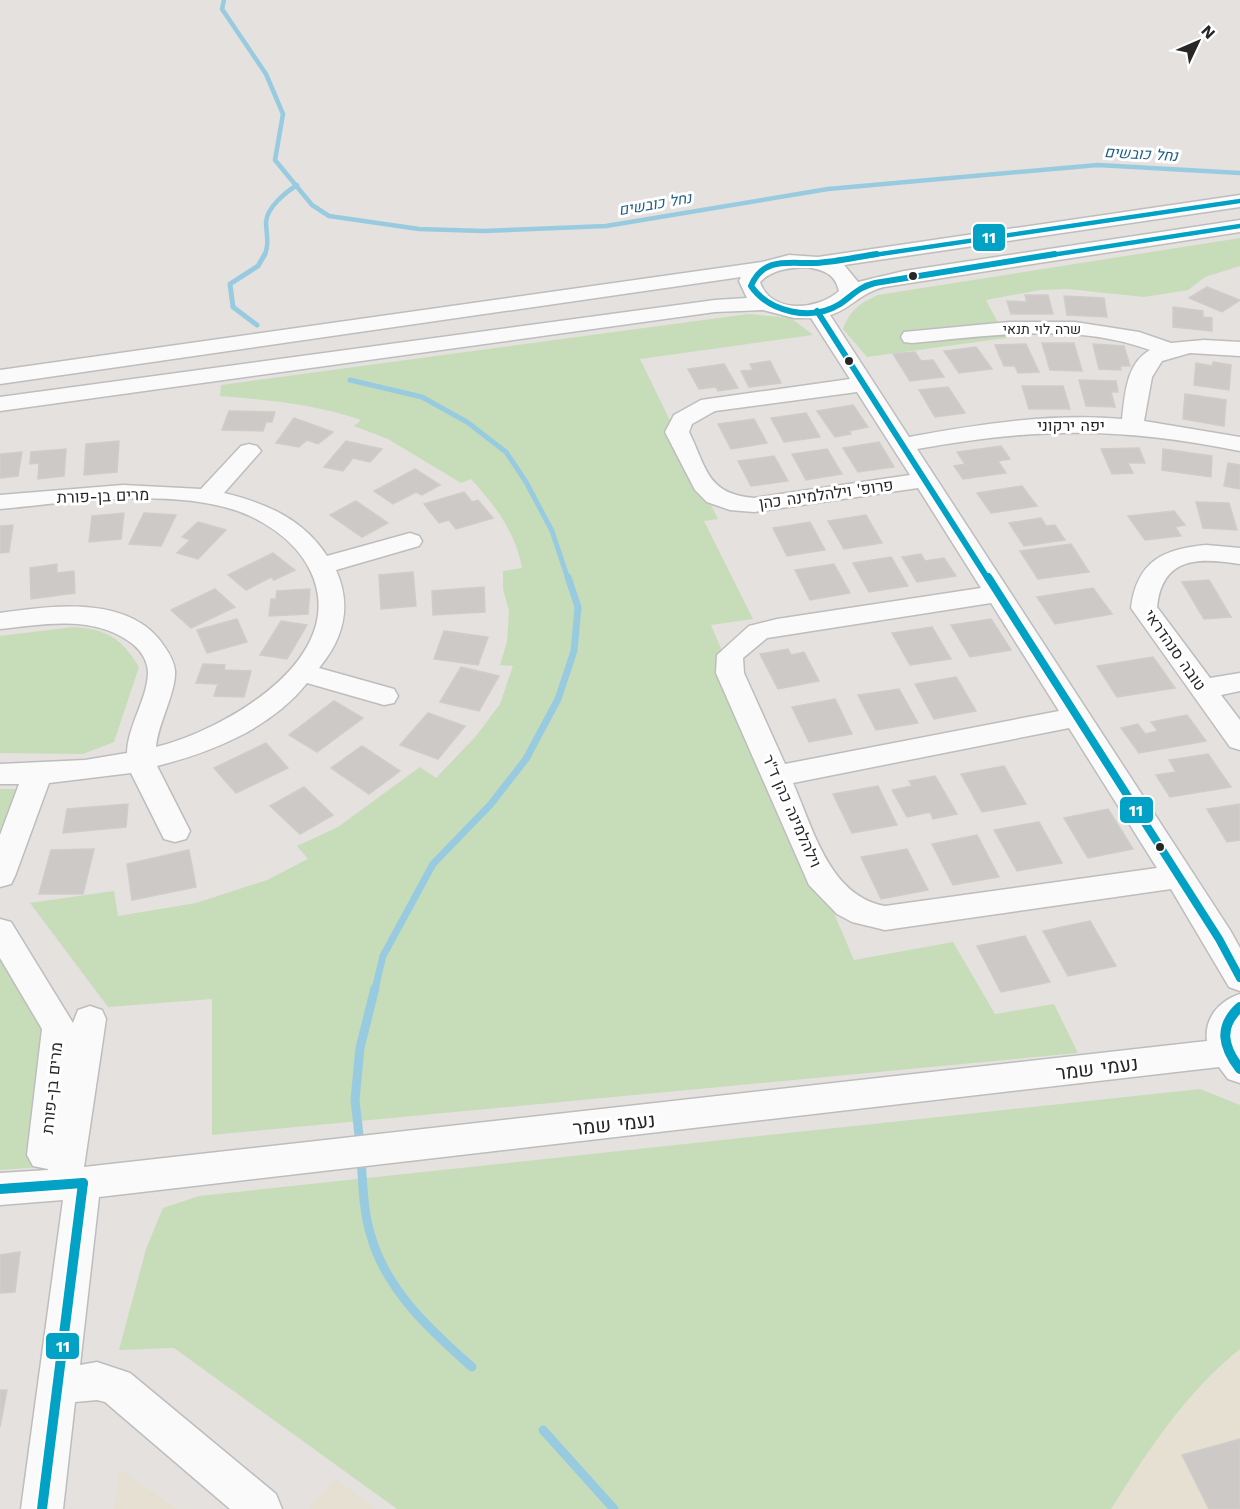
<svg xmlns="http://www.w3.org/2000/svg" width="1240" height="1509" viewBox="0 0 1240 1509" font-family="'Work Sans',Heebo,sans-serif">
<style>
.education{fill:#e6e0d3}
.green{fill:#c7ddba}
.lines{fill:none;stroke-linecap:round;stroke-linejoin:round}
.stream-far3{stroke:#98cbdf;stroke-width:4.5}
.stream-far2{stroke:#98cbdf;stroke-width:5}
.stream-far1{stroke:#98cbdf;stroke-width:7}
.stream{stroke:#98cbdf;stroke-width:9}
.building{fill:#ccc9c7;stroke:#cfcdca;stroke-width:1.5}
.minor-casing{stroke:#bebdbe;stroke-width:3}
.minor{fill:#fbfafa;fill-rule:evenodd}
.bus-1-far3-casing{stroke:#fff;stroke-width:8}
.bus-1-far2-casing{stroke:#fff;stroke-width:10}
.bus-1-far1-casing{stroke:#fff;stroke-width:12}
.bus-1-casing{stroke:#fff;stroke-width:14}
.bus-1-far3{stroke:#02a2c6;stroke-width:4.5}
.bus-1-far2{stroke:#02a2c6;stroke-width:6}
.bus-1-far1{stroke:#02a2c6;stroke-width:8}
.bus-1{stroke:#02a2c6;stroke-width:10}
.bus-dot{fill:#272727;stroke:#fff;stroke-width:2}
.labels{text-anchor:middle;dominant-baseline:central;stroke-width:6;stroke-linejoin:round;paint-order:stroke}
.far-street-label{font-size:14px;fill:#272727;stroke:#fff}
.far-water-label{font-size:15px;font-style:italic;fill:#1c5e86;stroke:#fff}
.street-label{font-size:16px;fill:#272727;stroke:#fff}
.near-street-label{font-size:20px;fill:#272727;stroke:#fff}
.line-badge{stroke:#fff;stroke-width:2}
.badge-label{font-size:16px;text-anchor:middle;font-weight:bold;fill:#fff}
</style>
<rect width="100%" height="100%" fill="#e4e1de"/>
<!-- education -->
<g class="education">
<path d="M1240,1349V1509H1111L1161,1432L1197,1390Z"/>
<path d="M119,1469L177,1509H114Z"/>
<path d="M335,1479L375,1509H309Z"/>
</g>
<!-- green -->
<g class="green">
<path d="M1240,238V266L1205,277L1188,290L1144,297L1067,289L1040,290L986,300L1006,338L867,357L843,329C850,310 860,303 878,295Z"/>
<path d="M748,314L791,318L813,335L640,359L718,519L704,521L753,619L711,625L854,960L953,942L995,1014L1054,1004L1078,1053L212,1135V999L108,1007L30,903L114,891L118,916L196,903L267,880L308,859L297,846L338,827L420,767L436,778L476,736L500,704L513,666L500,665L507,642L509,611L503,589V571L522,568C515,531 496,507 471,479L461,483L388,439L354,426L361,420C315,404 268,400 220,396L221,385Z"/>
<path d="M73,627C107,629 121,638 139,667L114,742L83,754L0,753V636Z"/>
<path d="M0,789H16L0,835Z"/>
<path d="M0,949L45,1031L41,1167L0,1170Z"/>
<path d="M1200,1089L1240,1105V1349C1185,1393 1148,1451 1111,1509H397L174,1348L119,1350L146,1249L163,1208L199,1196Z"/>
</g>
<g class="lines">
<!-- stream-far3 -->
<g class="stream-far3">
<path d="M224,0L222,9L266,74L283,114L275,160L312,205L329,216L419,229L483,231L606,226L828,189L1098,165L1240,173"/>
<path d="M264,256C270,245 266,233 266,222C267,207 286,192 297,185"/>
</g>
<!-- stream-far2 -->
<g class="stream-far2">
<path d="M257,325L233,307L230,284L258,266L265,254"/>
<path d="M350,380L422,397L467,422L506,452L526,482L552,531L568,579"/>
</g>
<!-- stream-far1 -->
<path class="stream-far1" d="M375,989L383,956L433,864L491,804L526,759L558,699L574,651L578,607L568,577"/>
<!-- stream -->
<g class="stream">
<path d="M360,1144L355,1100L360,1048L375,988"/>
<path d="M361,1158C363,1184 363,1211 371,1236C386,1290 432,1332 472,1367"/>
<path d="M543,1430L614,1509"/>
</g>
</g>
<!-- building -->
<g class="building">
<path d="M1207,287L1240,300L1222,312L1189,298Z"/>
<path d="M1025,295H1048L1053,314H1011L1007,301L1027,302Z"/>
<path d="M1064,296L1104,298L1107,317L1067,315Z"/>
<path d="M1173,307L1203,311V317L1212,318V331L1173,327Z"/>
<path d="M1042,343H1074L1082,371L1050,370Z"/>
<path d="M1026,344L1039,372L1018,373L1015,366H1004L995,345Z"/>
<path d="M1093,344L1124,346L1130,366H1120L1121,370L1099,369Z"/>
<path d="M976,347L992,369L959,373L944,351Z"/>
<path d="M915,352L921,361L933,360L944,377L910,381L893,354Z"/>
<path d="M770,361L781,383L749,387L741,371L753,370L750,364Z"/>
<path d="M1213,362L1231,365L1229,390L1194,385L1196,363L1212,366Z"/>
<path d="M724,364L738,388L718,391L716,387L699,389L688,369Z"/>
<path d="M1079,380L1116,381L1118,392H1111L1115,407L1086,406Z"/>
<path d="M1022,386H1063L1070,409H1029Z"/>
<path d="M948,387L965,413L935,417L919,390Z"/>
<path d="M1185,394L1226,400L1224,426L1183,419Z"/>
<path d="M853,405L868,427L849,431L851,434L835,437L817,411Z"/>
<path d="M229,411L275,412L272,422H266L263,431L222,430Z"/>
<path d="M806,413L820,437L784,442L771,418Z"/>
<path d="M294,418L333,432L318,444L307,440L299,447L276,443Z"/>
<path d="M754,419L767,443L731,449L718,424Z"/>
<path d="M119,441L117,472L84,475L86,444Z"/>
<path d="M346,441L382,449L370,462L353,458L343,471L324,467Z"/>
<path d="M879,442L894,467L858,472L843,448Z"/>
<path d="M1001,446L1010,459L998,461L1006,473L963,479L954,466L965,464L957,452Z"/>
<path d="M1139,448L1145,463H1128L1133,473L1112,474L1101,449Z"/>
<path d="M66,449L64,476L38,479L39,463L30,464L31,452Z"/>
<path d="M827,449L842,474L806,480L792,454Z"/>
<path d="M1163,449L1212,456L1211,477L1162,470Z"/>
<path d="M22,452L18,476L0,478V454Z"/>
<path d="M774,456L788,481L751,486L738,461Z"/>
<path d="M1228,463L1240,465V489L1224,486Z"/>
<path d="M415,469L440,485L422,495L416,492L393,504L374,491Z"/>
<path d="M1022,486L1037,506L991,513L977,493Z"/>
<path d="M464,492L472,502L478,500L493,518L456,529L449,520L439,523L424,504Z"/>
<path d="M356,501L388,523L362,537L330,515Z"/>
<path d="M1196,502L1229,503L1237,530L1203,528Z"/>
<path d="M1174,511L1185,525L1175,527L1181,536L1145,540L1128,516Z"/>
<path d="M124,513L121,539L89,542L92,516Z"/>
<path d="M144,513L176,515L161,546L129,544Z"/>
<path d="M866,515L882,543L844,549L828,521Z"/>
<path d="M1041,518L1046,526L1055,525L1065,540L1024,546L1009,523Z"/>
<path d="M198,522L226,530L198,559L177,553L190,540L182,537Z"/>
<path d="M810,522L825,550L787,556L773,528Z"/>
<path d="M13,525L9,552L0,553V526Z"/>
<path d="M1071,544L1089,572L1038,579L1020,551Z"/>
<path d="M273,553L295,570L274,580L271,577L246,590L228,575Z"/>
<path d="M921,554L925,561L944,558L956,576L917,582L902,557Z"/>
<path d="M891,557L908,586L869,592L853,563Z"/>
<path d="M57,564V573L74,571L75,593L31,599L30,568Z"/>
<path d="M834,564L850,593L810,600L795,570Z"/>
<path d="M413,572L416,606L381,609L379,575Z"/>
<path d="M1209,580L1231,617L1204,619L1182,582Z"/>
<path d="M484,587L485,612L433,615L432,591Z"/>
<path d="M1093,588L1112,614L1055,624L1037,597Z"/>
<path d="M215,589L235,607L191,628L171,610Z"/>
<path d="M310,589L308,614L269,616L271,599H276L277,591Z"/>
<path d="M237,619L247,642L207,653L197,630Z"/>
<path d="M991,619L1011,650L970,657L951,625Z"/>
<path d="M281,621L307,625L287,659L260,655Z"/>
<path d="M932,627L951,659L910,665L892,633Z"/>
<path d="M444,631L488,637L478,665L434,659Z"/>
<path d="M788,649L791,655L804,652L819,681L778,689L760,654Z"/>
<path d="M1153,657L1175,688L1117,697L1097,666Z"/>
<path d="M203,664L225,665L224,670L251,671L244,697L214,696L218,684L196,683Z"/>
<path d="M461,667L499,676L479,711L440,702Z"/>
<path d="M956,677L976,711L934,719L915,684Z"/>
<path d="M899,689L918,723L876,730L858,695Z"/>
<path d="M835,699L852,734L809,742L792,707Z"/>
<path d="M334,701L363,718L317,752L289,735Z"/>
<path d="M428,713L465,726L438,759L400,745Z"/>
<path d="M1187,715L1206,741L1139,753L1121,728L1138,724L1145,734L1158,731L1151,722Z"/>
<path d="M266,743L288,768L236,793L214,768Z"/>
<path d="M362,746L400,771L369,794L331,768Z"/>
<path d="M1208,754L1231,787L1170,797L1156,775L1176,772L1169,760Z"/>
<path d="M1004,766L1026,804L982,812L961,774Z"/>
<path d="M935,776L957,814L933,819L930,812L907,817L892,790L912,786L909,781Z"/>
<path d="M878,786L897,825L852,833L833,794Z"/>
<path d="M304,787L333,815L300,834L270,806Z"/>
<path d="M128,804L126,827L63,833L67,809Z"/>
<path d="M1240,804V840L1227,842L1207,809Z"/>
<path d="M1108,809L1133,849L1088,858L1064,818Z"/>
<path d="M1039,822L1062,863L1017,871L994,830Z"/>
<path d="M977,835L999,877L953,885L932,844Z"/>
<path d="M94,849L83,894H39L51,850Z"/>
<path d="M907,849L928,890L881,899L861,857Z"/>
<path d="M189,850L196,887L132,900L127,864Z"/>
<path d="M1090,921L1116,966L1068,976L1043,931Z"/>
<path d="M1025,936L1050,982L1001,992L977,946Z"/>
<path d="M20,1252L15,1292L0,1293V1255Z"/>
<path d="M0,1390H7L0,1427Z"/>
<path d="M1240,1439V1509H1209L1182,1455Z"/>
</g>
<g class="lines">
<defs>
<g id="minor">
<path d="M1240,195V207L844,265L858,282L904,271L1240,220V232L884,287C859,293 850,310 830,315L909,437C980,424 1050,413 1122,419C1125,395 1126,363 1150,350C1074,322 990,336 912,343L904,342L901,337L904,332L1009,322H1075L1139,332L1171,343L1204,340L1240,342V356L1190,353L1162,361L1152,377L1144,421L1240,437V451C1121,427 1037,427 917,449L1230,930L1240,948V991L1229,987L1171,889L885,930L852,922L837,914L809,885L716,673L717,655L749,626L777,619L981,588L918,488L754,512L730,510L707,502L695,490L665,432L674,415L701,400L850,379L811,318H794L763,310L715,312L0,411V397L715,300L747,298L739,281L741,277L0,384V370L762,262L789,255L818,257ZM807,267C823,270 835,273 839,291C818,310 771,315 760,282C773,269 789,268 807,267ZM857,392L910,475L754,498C707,494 707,469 689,432L692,424L715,411ZM991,603L1059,711L785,764L744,673L743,658L767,638ZM1069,728L1157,868L885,906C829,896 813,828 793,783Z"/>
<path d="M249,444L257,446L261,451L224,493C266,503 303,519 327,556L410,533L419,536L422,541L419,546L336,570C352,606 344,638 319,668L394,689L398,696L394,703L384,705L307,683C270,729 212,752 157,766L190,831L186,839L175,842L164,839L131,773L49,783L15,876L11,884L0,887V835L19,784H0V764L85,760L127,753C128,725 147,700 148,673C148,662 142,652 134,645C95,614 45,624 0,629V613C51,606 130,594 164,646C169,653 174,661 175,671C176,693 158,723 156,747C224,730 351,659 311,572C299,546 274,527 248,515C181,486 72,502 0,509V495L123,485L201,489L241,446Z"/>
<path d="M1206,545L1240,548V564C1198,557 1162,557 1157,607L1210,678L1240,673V691L1221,695L1240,720V750L1230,747L1131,608C1137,561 1163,549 1206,545Z"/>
<path d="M0,919L11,922L73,1023L78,1010L90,1006L102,1010L106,1019L84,1167L1207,1041C1204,1018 1219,1001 1240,994V1083L1228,1079L1219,1067L99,1197L80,1365L97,1362L130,1373L276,1494L282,1509H230L105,1402L97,1400L75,1402L63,1509H21L63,1200L0,1205V1173L48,1170V1169L33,1166L27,1155L42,1029L0,958Z"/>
</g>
</defs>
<!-- minor casing -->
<use href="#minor" class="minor-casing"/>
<!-- minor -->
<use href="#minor" class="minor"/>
<defs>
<g id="bus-1-far3">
<path d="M867,256L1240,201"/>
<path d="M1045,256L1240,226"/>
</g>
<g id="bus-1-far2">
<path d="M877,254C857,257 836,262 816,263C790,264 763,256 751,286C769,312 811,322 840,304C853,295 859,287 875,283L1055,254"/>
<path d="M817,311L988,579"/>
</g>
<path id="bus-1-far1" d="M988,577L1219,939L1240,978"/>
<g id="bus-1">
<path d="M1240,1007C1218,1027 1223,1047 1240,1069"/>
<path d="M0,1189L83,1183"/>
<path d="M42,1509L83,1183"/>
</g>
</defs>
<!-- bus-1-far3 casing -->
<use href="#bus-1-far3" class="bus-1-far3-casing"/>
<!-- bus-1-far2 casing -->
<use href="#bus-1-far2" class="bus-1-far2-casing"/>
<!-- bus-1-far1 casing -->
<use href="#bus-1-far1" class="bus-1-far1-casing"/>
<!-- bus-1 casing -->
<use href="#bus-1" class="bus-1-casing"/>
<!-- bus-1-far3 -->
<use href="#bus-1-far3" class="bus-1-far3"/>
<!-- bus-1-far2 -->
<use href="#bus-1-far2" class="bus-1-far2"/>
<!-- bus-1-far1 -->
<use href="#bus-1-far1" class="bus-1-far1"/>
<!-- bus-1 -->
<use href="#bus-1" class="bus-1"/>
</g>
<!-- markers -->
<g class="bus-dot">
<circle cx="913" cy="276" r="5"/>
<circle cx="849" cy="361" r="5"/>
<circle cx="1160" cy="847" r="5"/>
</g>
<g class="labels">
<!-- far-street labels -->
<g class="far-street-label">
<text x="1042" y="329">שרה לוי תנאי</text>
</g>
<!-- far-water labels -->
<g class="far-water-label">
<text transform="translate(1141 154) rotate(3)">נחל כובשים</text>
<text transform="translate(655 204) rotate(-10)">נחל כובשים</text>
</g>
<!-- street labels -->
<g class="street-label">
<text x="1071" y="425">יפה ירקוני</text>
<text transform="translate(826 494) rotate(-8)">פרופ' וילהלמינה כהן</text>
<text transform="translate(103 496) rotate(-2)">מרים בן-פורת</text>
<text transform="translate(1175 650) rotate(55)">טובה סנהדראי</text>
<text transform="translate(792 811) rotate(66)">וילהלמינה כהן ד"ר</text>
<text transform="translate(52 1088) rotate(-84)">מרים בן-פורת</text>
</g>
<!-- near-street labels -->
<g class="near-street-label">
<text transform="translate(1097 1068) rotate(-7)">נעמי שמר</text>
<text transform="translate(614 1124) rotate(-6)">נעמי שמר</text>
</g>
</g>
<g class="line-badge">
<rect x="972" y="223" width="34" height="29" rx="6" fill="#02a2c6"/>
<rect x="1119" y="796" width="35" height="28" rx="6" fill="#02a2c6"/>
<rect x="45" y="1332" width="35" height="28" rx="6" fill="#02a2c6"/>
</g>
<g class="badge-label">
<text x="989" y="243">11</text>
<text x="1136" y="816">11</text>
<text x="63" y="1352">11</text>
</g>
<!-- north arrow -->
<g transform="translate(1198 42) rotate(46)" stroke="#ffffff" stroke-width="4.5" paint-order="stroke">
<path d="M0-4.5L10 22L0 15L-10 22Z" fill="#272727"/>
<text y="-9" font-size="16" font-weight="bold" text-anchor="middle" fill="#272727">N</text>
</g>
</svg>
